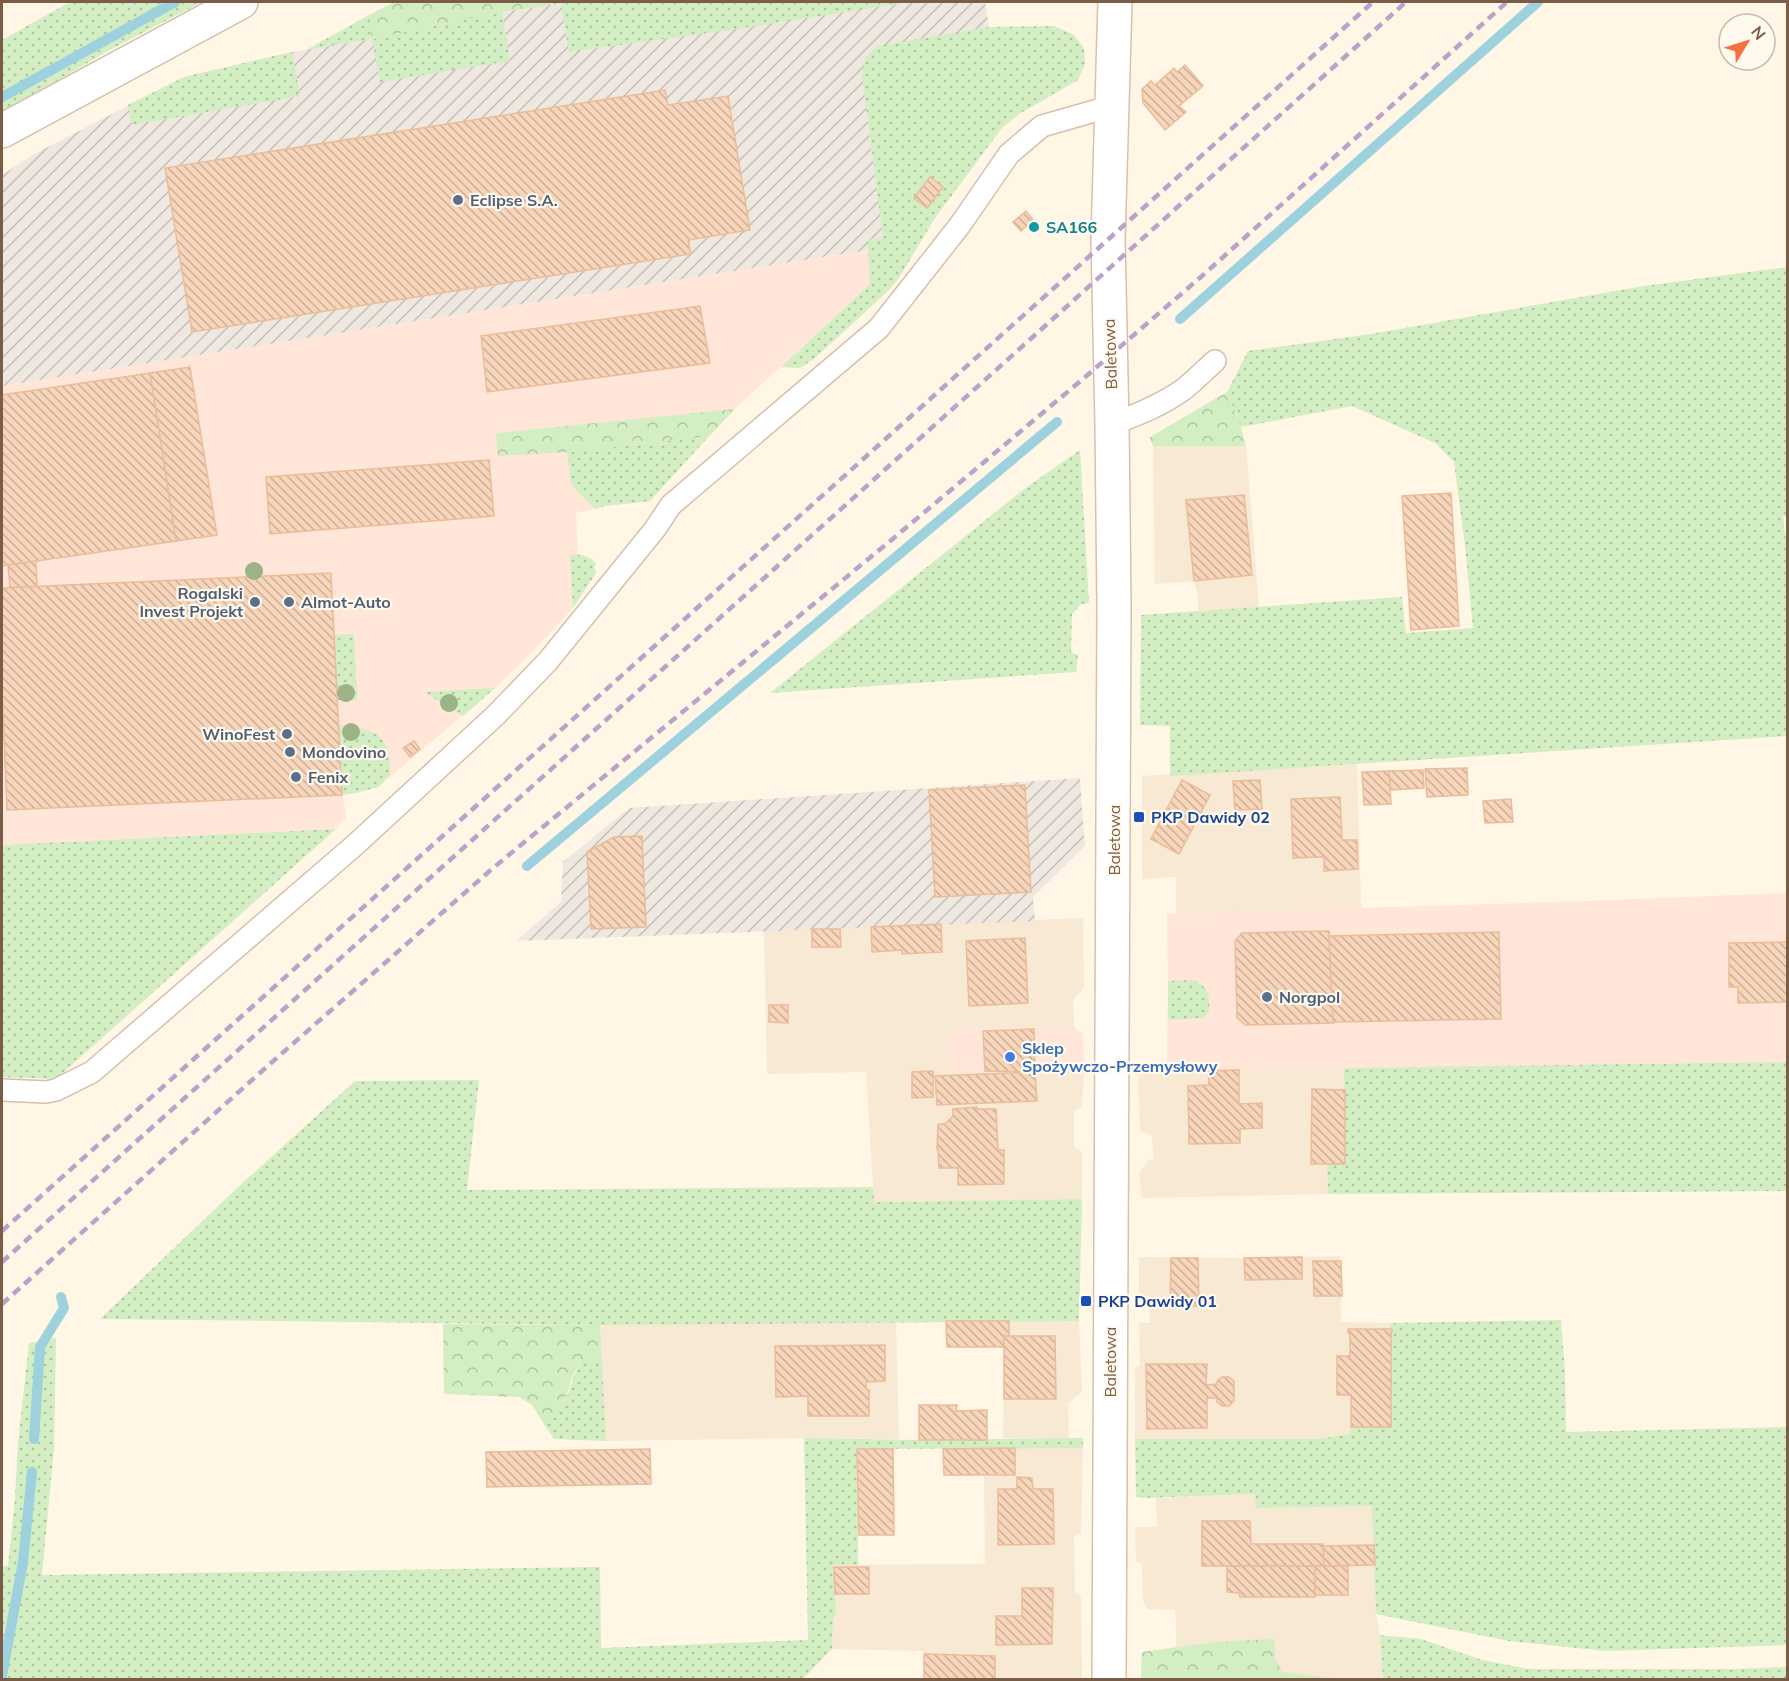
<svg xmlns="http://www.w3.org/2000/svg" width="1789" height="1681" viewBox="0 0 1789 1681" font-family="Mulish,sans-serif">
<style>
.residential{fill:#f7e9d3}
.commercial{fill:#ffe6d9}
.industrial{fill:url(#industrial-furrows)}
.grass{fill:url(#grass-dots)}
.forest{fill:url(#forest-crowns)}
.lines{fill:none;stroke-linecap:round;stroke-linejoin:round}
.stream{stroke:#9dd1de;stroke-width:10}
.building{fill:url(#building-back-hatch);stroke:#ecbc99;stroke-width:1.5}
.lane-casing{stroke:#d5c0ad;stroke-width:24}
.street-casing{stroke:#d5c0ad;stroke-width:36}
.secondary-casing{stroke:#d8c0a9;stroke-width:36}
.lane{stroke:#fff;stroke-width:21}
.street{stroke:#fff;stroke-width:33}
.secondary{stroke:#fff;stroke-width:33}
.rail{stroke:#baa2ca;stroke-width:4.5;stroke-dasharray:9 6;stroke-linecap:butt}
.tree{fill:#9cb388}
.service-dot{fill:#5c6f8a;stroke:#fff9ee;stroke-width:2}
.culture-dot{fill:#0f9aa8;stroke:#fff9ee;stroke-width:2}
.transit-dot{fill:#1a4fb4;stroke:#fff9ee;stroke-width:2}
.shop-dot{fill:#3f7fe0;stroke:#fff9ee;stroke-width:2}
.labels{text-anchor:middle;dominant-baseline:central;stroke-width:4.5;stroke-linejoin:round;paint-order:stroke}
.service-label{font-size:16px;font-weight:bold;fill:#4e5e75;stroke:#fff9ee;text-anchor:start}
.culture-label{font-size:16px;font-weight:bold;fill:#0d838f;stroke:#fff9ee;text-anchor:start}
.street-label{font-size:16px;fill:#7b5c47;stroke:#fff9ee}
.transit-label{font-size:16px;font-weight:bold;fill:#164399;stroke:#fff9ee;text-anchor:start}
.shop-label{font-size:16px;font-weight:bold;fill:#366cbe;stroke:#fff9ee;text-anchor:start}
</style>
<defs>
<pattern id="industrial-furrows" width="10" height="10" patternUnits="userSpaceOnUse" patternTransform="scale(1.5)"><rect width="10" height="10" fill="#eee8e0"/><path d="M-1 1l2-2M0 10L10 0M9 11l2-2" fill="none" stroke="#c6bfb7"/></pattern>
<pattern id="grass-dots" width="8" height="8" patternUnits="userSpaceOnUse" patternTransform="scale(1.5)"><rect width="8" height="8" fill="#d2eec2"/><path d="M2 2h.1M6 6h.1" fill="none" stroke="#afc49f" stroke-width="1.8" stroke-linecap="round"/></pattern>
<pattern id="forest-crowns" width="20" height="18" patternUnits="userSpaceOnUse" patternTransform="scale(1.5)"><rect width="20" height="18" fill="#d2eec2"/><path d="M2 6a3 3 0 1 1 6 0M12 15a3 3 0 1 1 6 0" fill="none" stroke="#afc49f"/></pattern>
<pattern id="building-back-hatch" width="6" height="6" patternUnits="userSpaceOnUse" patternTransform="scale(1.5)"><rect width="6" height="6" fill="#f7d5ba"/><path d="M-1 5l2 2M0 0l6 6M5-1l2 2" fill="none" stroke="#cdb099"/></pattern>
</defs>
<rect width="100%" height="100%" fill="#fff6e6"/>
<!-- residential -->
<g class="residential">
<path d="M1153,446H1246L1259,607L1198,611V597L1194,581L1155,584Z"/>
<path d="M1357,764L1361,908L1176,914V877L1142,879V776Z"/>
<path d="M1083,918L1084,988L1073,1000L1074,1027L948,1029L951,1071H1084L1082,1106L1074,1112V1147L1082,1152V1199L874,1202L866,1072L767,1074L764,931Z"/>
<path d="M1344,1068L1345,1164H1327L1328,1194L1142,1198L1139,1173L1147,1161L1154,1159L1152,1136L1140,1130L1138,1072Z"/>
<path d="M1340,1256L1341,1322L1390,1323V1329H1392V1332L1391,1333V1427L1317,1439H1135V1369L1140,1365L1139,1323H1150L1149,1297L1139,1293V1257L1244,1258Z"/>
<path d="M896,1321L899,1439L804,1438L606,1441L600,1325Z"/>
<path d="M1009,1321H1079L1082,1392L1068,1403L1069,1439L1003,1438L1004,1336H1009Z"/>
<path d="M1015,1448H1083L1081,1534L1074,1536L1075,1592L1081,1597L1082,1679H995V1656L924,1654V1651L832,1649L833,1619L836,1615L834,1565L985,1564L984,1476L1015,1475Z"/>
<path d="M1255,1494L1256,1508L1372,1506L1376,1614L1380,1635L1383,1679H1141L1142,1652L1176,1647V1623L1175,1610L1148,1609L1143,1601L1142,1563L1136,1562L1135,1527H1157L1156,1498Z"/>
</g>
<!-- commercial -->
<g class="commercial">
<path d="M868,250L870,284L728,415L650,501L605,506L576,513L580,597L571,610L536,648L495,688L378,787L356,793L343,795L346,818L336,829L2,845V386Z"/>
<path d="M1787,893V1062L1167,1071L1168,981L1167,914L1589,901Z"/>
<path d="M1074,1027L1083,1034L1084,1071H951L948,1029Z"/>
</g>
<!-- industrial -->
<g class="industrial">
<path d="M569,2H985L989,27L867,117L884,238L867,240L868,250L2,386V175L36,153L184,77L292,52L372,39L502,12Z"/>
<path d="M1080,778L1085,846L1033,897L1035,921L516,941L561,902L563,862L629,808Z"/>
</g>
<!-- grass -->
<g class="grass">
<path d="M70,2H202L106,52L2,113V40Z"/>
<path d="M543,2H909L737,29L569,52L561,3L544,6Z"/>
<path d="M502,12L510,61L380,82L372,39L306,50L369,15L373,39Z"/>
<path d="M1054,26L1074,35L1084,48L1085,64L1078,80L1019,114L1002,128L935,218L899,278L887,292L815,358L800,368L781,367L870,284L867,240L883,238L862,75L866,57L878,46L989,27Z"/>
<path d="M292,52L300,96L132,125L128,105L184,77Z"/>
<path d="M1787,267V517L1783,516L1788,556L1787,736L1170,776V726L1140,725L1141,615L1402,597L1406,633L1473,628L1465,546L1454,462L1435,443L1352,406L1241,427L1227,392L1248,351L1371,334L1644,286Z"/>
<path d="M709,436L650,501L605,506L595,509L571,484L567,452Z"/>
<path d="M1080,450L1089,603L1081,604L1072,614L1071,652L1078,655L1076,672L770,693L1023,490Z"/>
<path d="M570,555C580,554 590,555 596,564L594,567L596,573L573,608Z"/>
<path d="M354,634L357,700H337L334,635Z"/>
<path d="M495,688L463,716L424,692Z"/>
<path d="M339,725C376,730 390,733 390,775L378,787L356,793L342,795Z"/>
<path d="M336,829L56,1079L2,1077V845Z"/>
<path d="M1194,980C1209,987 1210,997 1209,1012L1203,1018L1168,1020V981Z"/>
<path d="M1787,1062V1191L1328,1194L1327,1164L1345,1163L1344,1068Z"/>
<path d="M479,1080L467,1190L873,1187L874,1202L1082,1199L1079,1321L600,1325L100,1319L236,1189L355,1081Z"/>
<path d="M1561,1320L1565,1372L1566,1432L1787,1427V1645L1606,1651L1509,1641L1376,1614L1372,1506L1256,1508L1255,1494L1141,1498L1136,1496L1135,1439H1317L1350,1434L1351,1427H1391V1332H1392V1329H1390V1323Z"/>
<path d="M56,1338L54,1449L42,1575L600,1567L601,1648L808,1640L804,1438L919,1440L1083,1438V1448L858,1449V1565H834L836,1615L833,1619L832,1649L803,1679L2,1680V1566H8L15,1498L18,1443L29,1343Z"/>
<path d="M583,1362H602L606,1441L554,1439L542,1421C548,1416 556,1411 561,1405C573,1393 570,1373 583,1362Z"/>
<path d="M1380,1635L1421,1639L1482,1660L1528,1669H1733L1787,1667V1679H1383Z"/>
</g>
<!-- forest -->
<g class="forest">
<path d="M394,2H543L544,6L502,12L372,39L369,15Z"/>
<path d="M1227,392L1241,427L1246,446H1153L1150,437Z"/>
<path d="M735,409L709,436L567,452L498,456L496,433Z"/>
<path d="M443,1324L600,1325L602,1362C596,1362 588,1361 583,1363C570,1369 570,1395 561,1406C556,1411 548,1416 542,1421L532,1405L519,1397L444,1394Z"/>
<path d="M1274,1639L1276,1660L1282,1672L1329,1678V1679H1141L1142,1652L1216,1642Z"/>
</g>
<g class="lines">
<!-- stream -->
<g class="stream">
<path d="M2,97L175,2"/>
<path d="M1180,319L1538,2"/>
<path d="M527,866L1057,422"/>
<path d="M34,1439L40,1347L64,1308L61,1297"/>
<path d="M2,1676L23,1562L32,1472"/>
</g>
</g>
<!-- building -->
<g class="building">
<path d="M1185,65L1203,86L1179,106L1186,112L1165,130L1143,103L1142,89L1151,81L1155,85L1174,68L1177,72Z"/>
<path d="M665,90L668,105L728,96L750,230L688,240L691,254L192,332L165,168Z"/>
<path d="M930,177L943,187L927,208L914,198Z"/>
<path d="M1026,211L1033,220L1021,231L1013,222Z"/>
<path d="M1036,221L1040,227L1033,233L1028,228Z"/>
<path d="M700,306L710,363L487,392L481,336Z"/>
<path d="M190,367L217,535L176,541L150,373Z"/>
<path d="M150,373L176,541L2,566V395Z"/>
<path d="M489,460L494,516L270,534L266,477Z"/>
<path d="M1451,493L1459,626L1411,630L1402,496Z"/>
<path d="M1244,495L1252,575L1194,581L1186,500Z"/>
<path d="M36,561L37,587L10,588L8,565Z"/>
<path d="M331,573L342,795L7,810L2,689V588Z"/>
<path d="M414,741L420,749L410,757L403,748Z"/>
<path d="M1467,768L1468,795L1427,797L1425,769Z"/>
<path d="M1423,770L1424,788L1390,790L1389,771Z"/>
<path d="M1389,771L1391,804L1364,805L1362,772Z"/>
<path d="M1182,780L1210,795L1179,854L1151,839Z"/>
<path d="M1260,780L1262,809L1235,810L1233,781Z"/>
<path d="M1025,785L1031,892L935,897L929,790Z"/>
<path d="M1340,797L1342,840H1357L1358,869L1324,871V857L1293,858L1291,799Z"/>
<path d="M1511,799L1513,822L1485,823L1483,801Z"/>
<path d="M642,836L646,927L591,929L587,852L614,837Z"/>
<path d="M941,924L942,952L902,954V950L872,952L871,927Z"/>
<path d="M812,929H840L841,947H812Z"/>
<path d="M1329,931L1334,1023L1245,1025L1237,1018L1235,941L1242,933Z"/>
<path d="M1499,932L1501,1019L1333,1022L1329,936Z"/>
<path d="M1025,938L1028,1003L969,1006L966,941Z"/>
<path d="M1788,942V1002L1738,1003V987H1729V943Z"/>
<path d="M769,1005H788V1023L769,1022Z"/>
<path d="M1034,1029L1035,1072L985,1071L983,1031Z"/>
<path d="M1239,1070V1104L1262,1103V1128L1240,1129V1143L1189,1144L1188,1086L1209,1085L1208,1071Z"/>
<path d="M933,1071V1097L912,1098V1072Z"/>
<path d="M1035,1072L1037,1101L937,1105L935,1076Z"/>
<path d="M1312,1089L1345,1090V1164H1311Z"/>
<path d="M977,1107V1109H996L998,1150H1004V1184L958,1185V1168H939L938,1149H937L938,1124H945L953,1116V1109Z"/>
<path d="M1302,1257V1279L1245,1280L1244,1258Z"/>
<path d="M1171,1258H1198L1199,1306L1170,1305Z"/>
<path d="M1313,1261H1341L1342,1296H1314Z"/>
<path d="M946,1321H1009V1336H1004V1347H947Z"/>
<path d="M1348,1329H1392V1332H1391V1427H1351V1395H1337V1356H1350V1333H1348Z"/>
<path d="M1004,1336H1055L1056,1399H1004Z"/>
<path d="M885,1345V1381L866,1382V1389L869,1390V1416H808V1396L776,1397L775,1346Z"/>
<path d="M1146,1364H1207L1206,1385L1217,1384V1381L1222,1377H1229L1234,1381V1401L1229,1406H1222L1217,1402V1398H1207V1428L1147,1429Z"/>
<path d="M919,1405H957L956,1411L987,1410V1440H919Z"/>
<path d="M1015,1448V1475H944L943,1449Z"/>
<path d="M650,1449L651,1484L487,1487L486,1452Z"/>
<path d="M857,1449H893L894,1535H859Z"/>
<path d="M1017,1477L1032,1478L1033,1489H1053L1054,1544L998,1545V1489H1017Z"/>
<path d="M1202,1521H1250L1251,1544H1323L1324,1566H1202Z"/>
<path d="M1374,1545L1375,1565L1324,1566L1323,1546Z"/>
<path d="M1227,1566H1315V1597H1240L1239,1593L1227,1592Z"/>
<rect x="1315" y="1566" width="33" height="29"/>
<path d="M834,1567H869V1594H835Z"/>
<path d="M1022,1588H1053L1052,1644L996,1645V1616H1022Z"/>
<path d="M924,1654L995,1656V1680H924Z"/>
</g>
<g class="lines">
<defs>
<g id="lane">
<path d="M1112,424C1137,415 1162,405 1184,389C1195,380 1205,370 1215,361"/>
<path d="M2,1090L46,1092L56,1090L92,1072L355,845L496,715L548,661L655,529L671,505L879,328L960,225L1009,154L1042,126L1112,106"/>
</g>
<path id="street" d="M2,131L241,2"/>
<path id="secondary" d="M1109,1680L1114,606L1112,424L1108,239L1115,2"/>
</defs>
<!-- lane casing -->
<use href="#lane" class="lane-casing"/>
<!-- street casing -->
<use href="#street" class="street-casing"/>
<!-- secondary casing -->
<use href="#secondary" class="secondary-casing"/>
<!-- lane -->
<use href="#lane" class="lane"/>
<!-- street -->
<use href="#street" class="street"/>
<!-- secondary -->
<use href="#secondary" class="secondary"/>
<!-- rail -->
<g class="rail">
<path d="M2,1231L1373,2"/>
<path d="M2,1262L1406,2"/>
<path d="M2,1304L271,1063L493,868L889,542L1084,378L1202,276L1507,2"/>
</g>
</g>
<!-- trees -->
<g class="tree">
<circle cx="254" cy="571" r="9"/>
<circle cx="346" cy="693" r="9"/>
<circle cx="449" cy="703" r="9"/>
<circle cx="351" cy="732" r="9"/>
</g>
<!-- markers -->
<g class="service-dot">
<circle cx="458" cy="200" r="6"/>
<circle cx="255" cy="602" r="6"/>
<circle cx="289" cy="602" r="6"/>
<circle cx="287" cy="734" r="6"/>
<circle cx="290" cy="752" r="6"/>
<circle cx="296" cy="777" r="6"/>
<circle cx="1267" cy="997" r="6"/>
</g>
<circle class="culture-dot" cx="1034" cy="227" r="6"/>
<g class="transit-dot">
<rect x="1133" y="811" width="12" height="12" rx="3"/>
<rect x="1080" y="1295" width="12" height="12" rx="3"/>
</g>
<circle class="shop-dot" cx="1010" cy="1057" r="6"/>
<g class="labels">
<!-- service labels -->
<g class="service-label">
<text x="470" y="200">Eclipse S.A.</text>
<text x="243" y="593" text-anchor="end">Rogalski<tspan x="243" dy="18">Invest Projekt</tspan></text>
<text x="301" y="602">Almot-Auto</text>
<text x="275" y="734" text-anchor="end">WinoFest</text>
<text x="302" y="752">Mondovino</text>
<text x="308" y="777">Fenix</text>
<text x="1279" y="997">Norgpol</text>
</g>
<!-- culture labels -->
<g class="culture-label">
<text x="1046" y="227">SA166</text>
</g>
<!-- street labels -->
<g class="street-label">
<text transform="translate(1110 354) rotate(-92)">Baletowa</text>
<text transform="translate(1114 840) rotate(-90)">Baletowa</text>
<text transform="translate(1110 1362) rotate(-90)">Baletowa</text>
</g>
<!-- transit labels -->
<g class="transit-label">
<text x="1151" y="817">PKP Dawidy 02</text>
<text x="1098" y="1301">PKP Dawidy 01</text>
</g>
<!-- shop labels -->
<g class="shop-label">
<text x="1022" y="1048">Sklep<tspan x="1022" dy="18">Spożywczo-Przemysłowy</tspan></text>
</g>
</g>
<!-- border -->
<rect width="1789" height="1681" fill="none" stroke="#7b5c47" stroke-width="6"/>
<!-- north arrow -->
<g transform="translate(1747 42) rotate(52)"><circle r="28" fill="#fff9ee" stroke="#cabaab" stroke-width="1.5"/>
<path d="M0-4.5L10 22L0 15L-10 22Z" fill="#f5703f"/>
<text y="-9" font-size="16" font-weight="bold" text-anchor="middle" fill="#7b5c47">N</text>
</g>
</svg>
